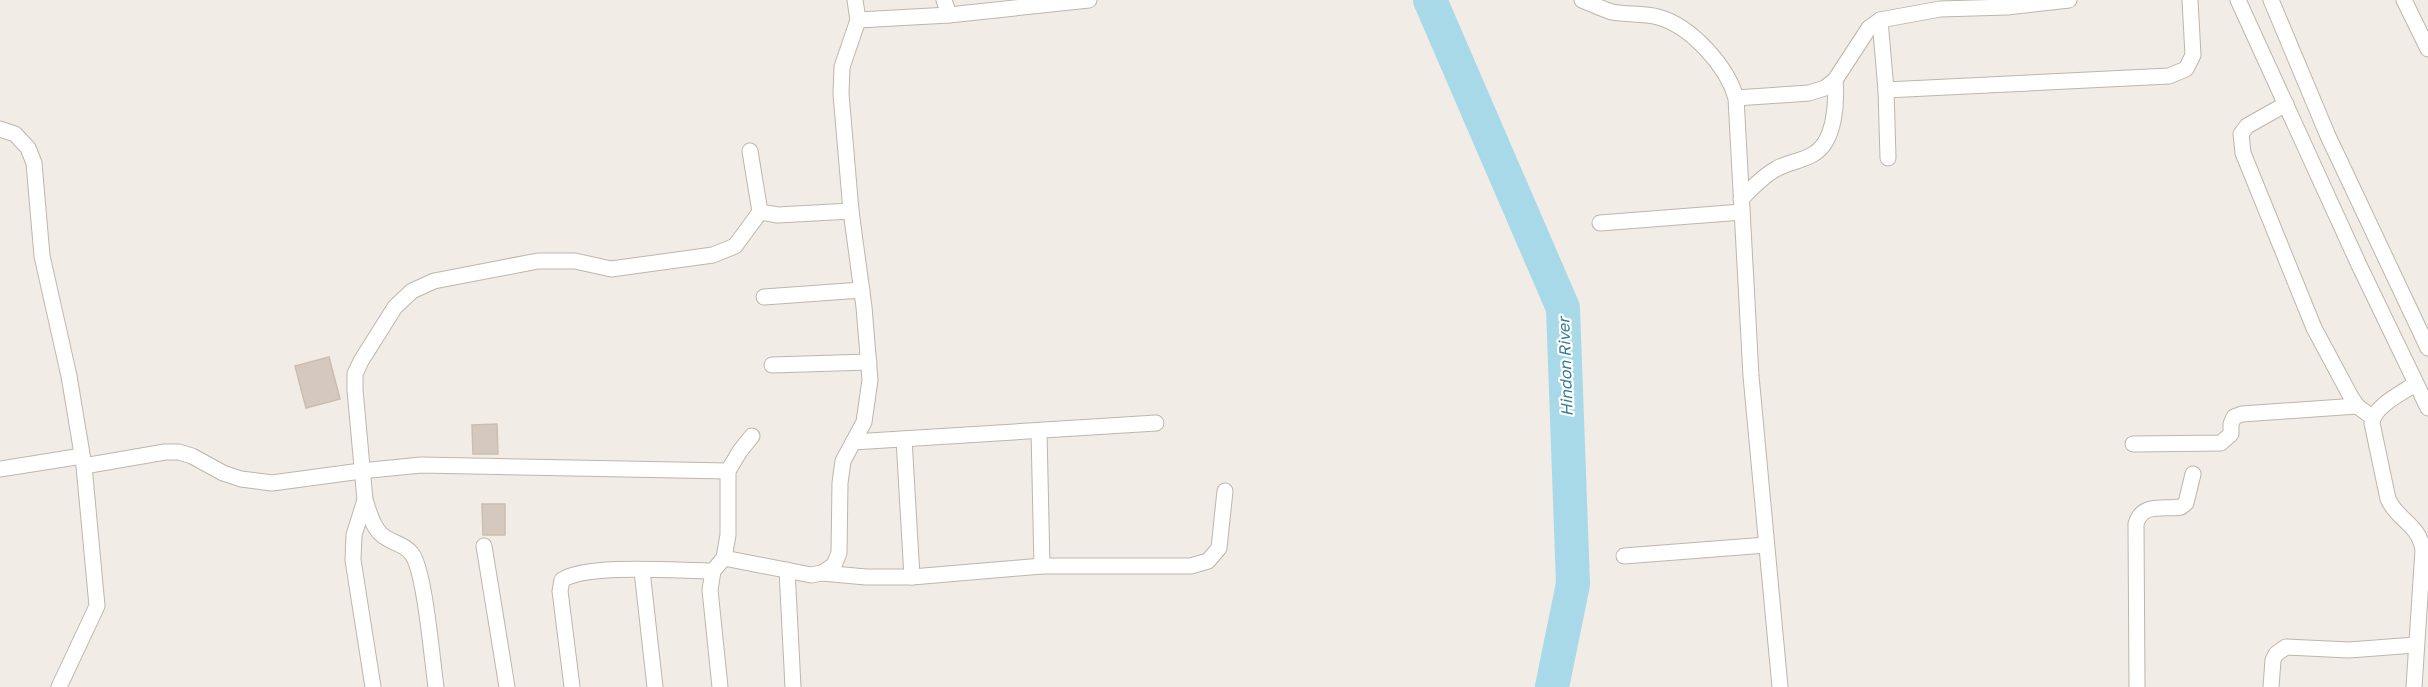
<svg xmlns="http://www.w3.org/2000/svg" width="2428" height="687" viewBox="0 0 2428 687" font-family="'Golos Text',sans-serif">
<style>
.lines{fill:none;stroke-linecap:round;stroke-linejoin:round}
.river{stroke:#a7d9e9;stroke-width:34}
.building{fill:#d5c9bf;stroke:#ccbdb0;stroke-width:1.5}
.street-casing{stroke:#bfb5ac;stroke-width:17}
.street{stroke:#fff;stroke-width:15}
.labels{text-anchor:middle;dominant-baseline:central;stroke-width:4.5;stroke-linejoin:round;paint-order:stroke}
.water-label{font-size:16px;font-style:italic;fill:#357d96;stroke:#fff}
</style>
<rect width="100%" height="100%" fill="#f1ece6"/>
<g class="lines">
<!-- river -->
<path class="river" d="M1430,0L1563,308L1573,584L1552,687"/>
</g>
<!-- building -->
<g class="building">
<path d="M329,357L340,399L306,408L295,366Z"/>
<path d="M497,424L498,454H473L472,425Z"/>
<path d="M482,504H505V535H483Z"/>
</g>
<g class="lines">
<defs>
<g id="street">
<path d="M944,0L949,15"/>
<path d="M1582,0C1592,4 1602,9 1612,12C1627,15 1643,13 1658,17C1691,26 1727,66 1736,98L1751,376L1780,687"/>
<path d="M2238,0L2359,265L2428,408"/>
<path d="M2271,0L2328,136L2428,348"/>
<path d="M2404,0L2428,49"/>
<path d="M858,20L949,15L1089,0"/>
<path d="M1880,20L1886,90L1888,158"/>
<path d="M1886,90L2169,76L2186,69L2193,55L2190,0"/>
<path d="M1736,98L1809,93L1825,88L1835,80L1869,28L1880,20L1940,9L2007,7L2069,0"/>
<path d="M2286,104L2247,126L2241,134L2243,153L2314,328L2351,397L2357,406L2372,417"/>
<path d="M0,129L15,134L28,148L34,163L42,256L69,376L84,466L97,606L59,687"/>
<path d="M750,151L760,212L778,215L851,211"/>
<path d="M1741,199C1752,188 1763,176 1776,169C1788,162 1804,161 1815,153C1835,140 1837,102 1835,80"/>
<path d="M1600,223L1742,212"/>
<path d="M764,297L862,290"/>
<path d="M772,365L869,362"/>
<path d="M1039,431L1042,566"/>
<path d="M904,439L912,577"/>
<path d="M853,442L1156,423"/>
<path d="M2133,444L2221,443L2231,434V424L2234,417L2242,414L2357,406"/>
<path d="M84,466L165,452H179L192,456L223,473L241,479L272,483L361,471L421,465L728,471"/>
<path d="M0,469L82,456"/>
<path d="M365,500C369,511 372,526 381,534C390,543 404,543 412,554C425,572 432,660 436,687"/>
<path d="M484,546L507,687"/>
<path d="M1624,556L1766,545"/>
<path d="M724,558L811,575L822,573L834,565L839,553L840,483L843,461L864,422L870,380L864,307L851,211L841,94L842,67L858,20L855,0"/>
<path d="M787,570L793,687"/>
<path d="M642,571L655,687"/>
<path d="M822,573L866,577H912L1042,566H1191L1208,561L1219,548L1225,491"/>
<path d="M373,687L353,560L354,535L365,500L355,390V374L361,361L395,307L412,291L434,281L538,261H575L611,269L713,255L735,246L760,212"/>
<path d="M572,687L560,591L562,580C588,563 679,571 713,571"/>
<path d="M720,687L710,590L713,571L724,558L728,535V471L740,451L752,436"/>
<path d="M2137,687L2136,524C2142,502 2163,510 2181,507L2186,503L2193,474"/>
<path d="M2271,687L2273,660L2276,654L2286,647L2349,650L2415,645"/>
<path d="M2414,687L2423,550C2419,524 2398,521 2388,499L2372,423C2374,406 2402,393 2415,384"/>
</g>
</defs>
<!-- street casing -->
<use href="#street" class="street-casing"/>
<!-- street -->
<use href="#street" class="street"/>
</g>
<g class="labels">
<!-- water labels -->
<g class="water-label">
<text transform="translate(1565 367) rotate(-92)">Hindon River</text>
</g>
</g>
</svg>
